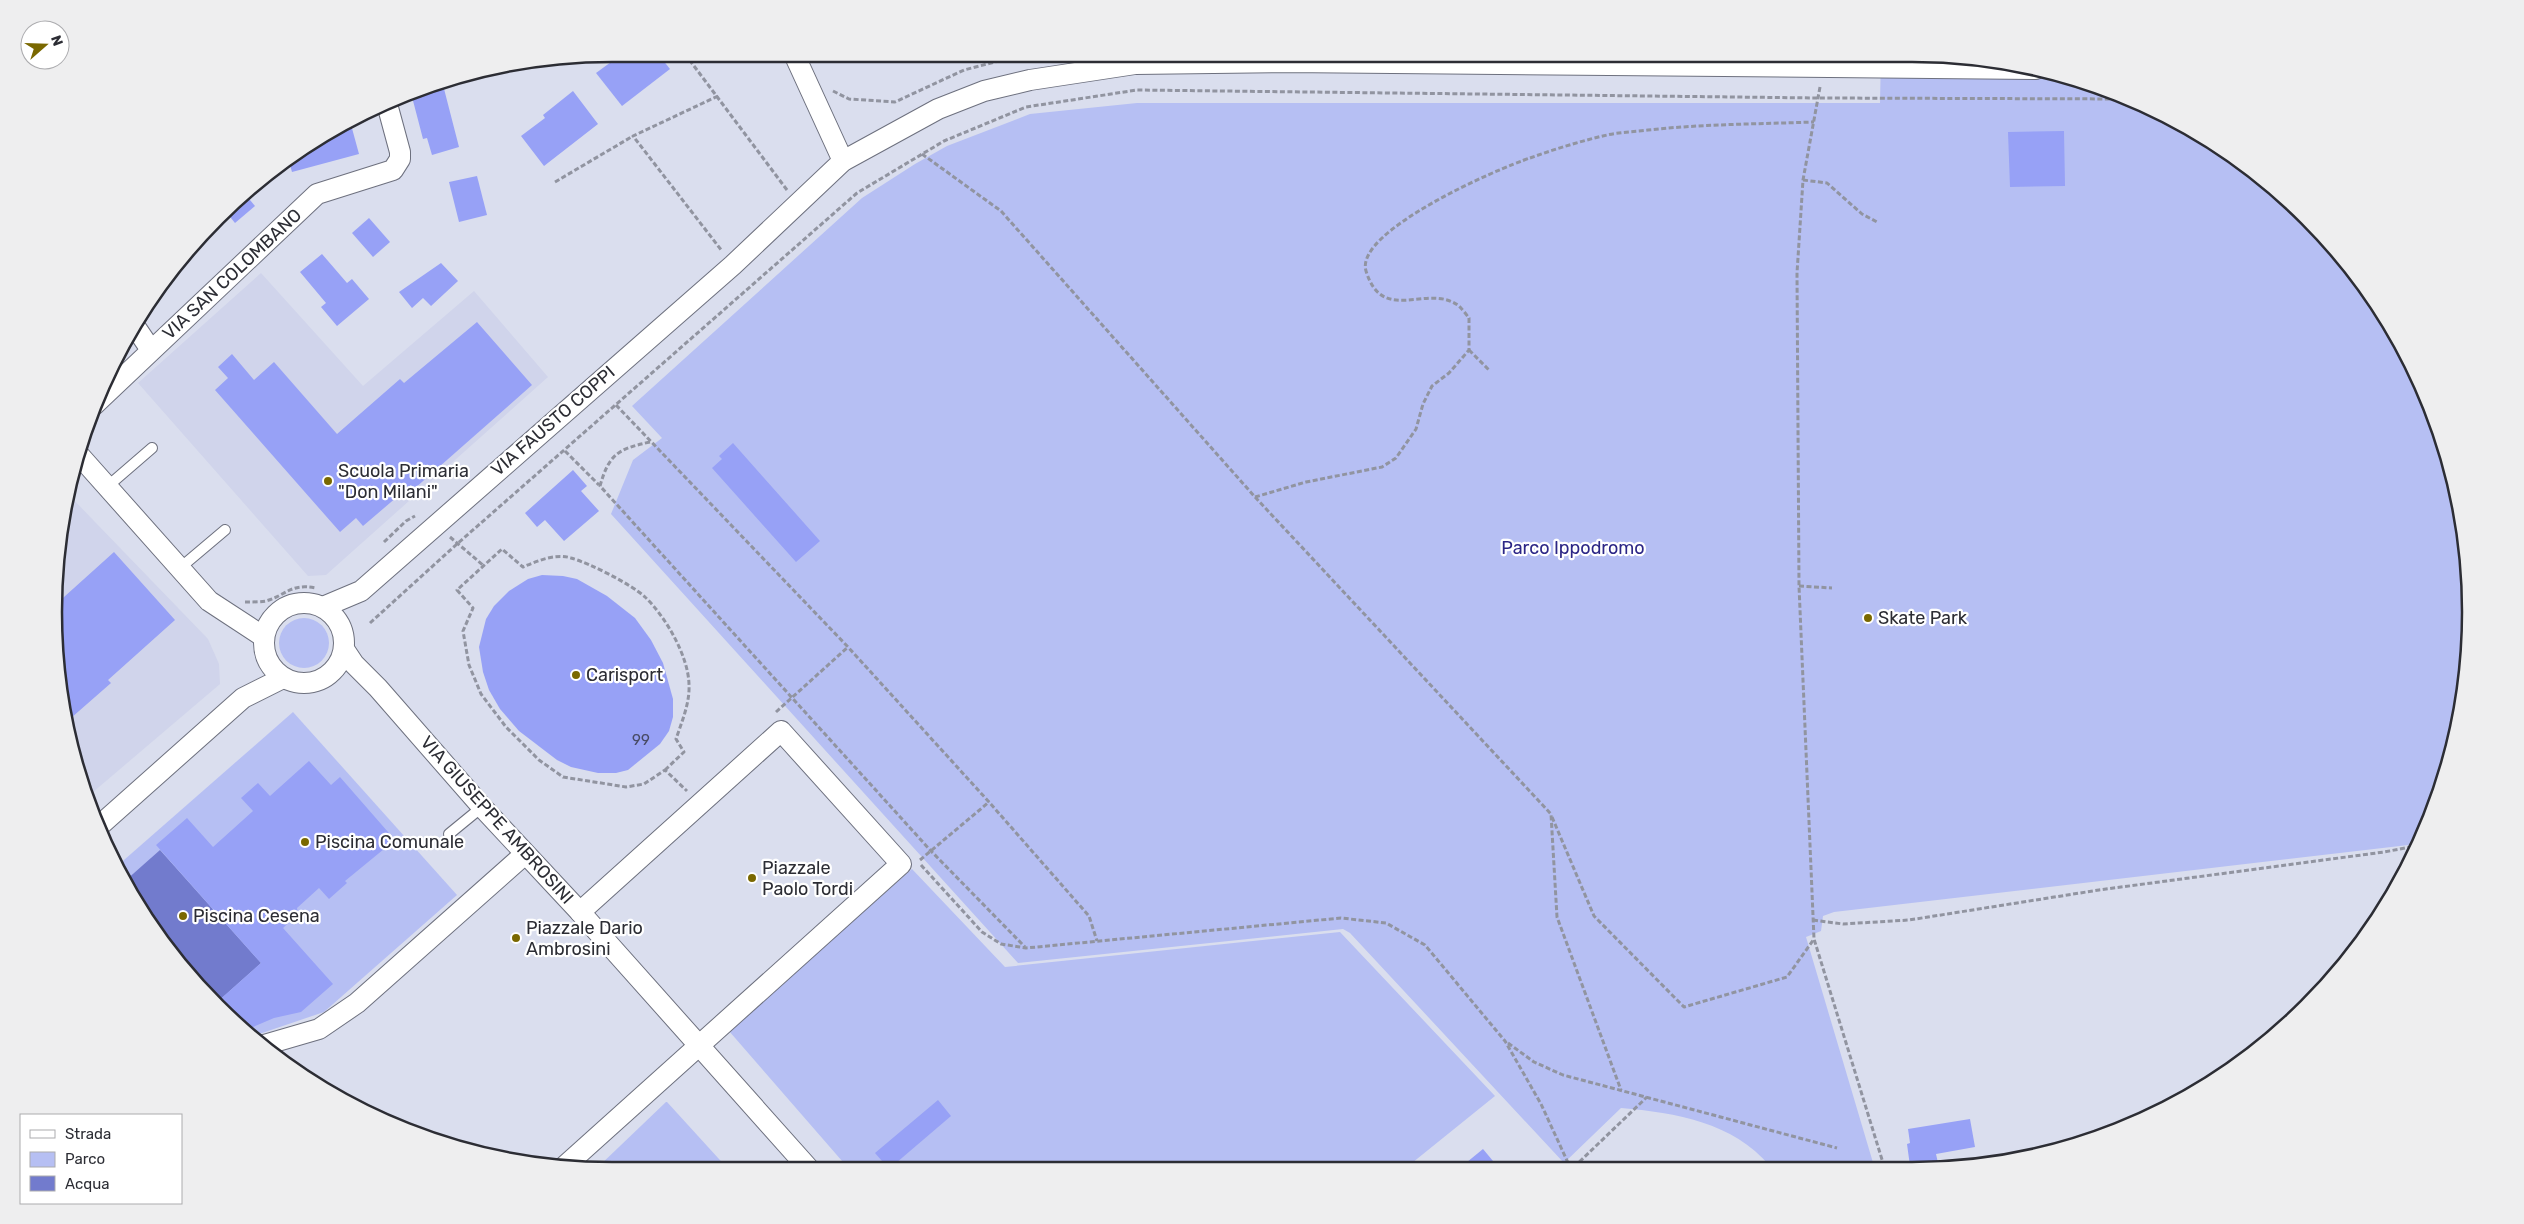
<svg xmlns="http://www.w3.org/2000/svg" width="2524" height="1224" viewBox="0 0 2524 1224" font-family="Rubik,sans-serif">
<style>
.built{fill:#d0d4eb}
.green{fill:#b6bff3}
.water{fill:#727bcd}
.building{fill:#97a1f6}
.lines{fill:none;stroke-linecap:round;stroke-linejoin:round}
.lane-casing{stroke:#6d707e;stroke-width:12}
.street-casing{stroke:#6d707e;stroke-width:22}
.path{stroke:#9194a0;stroke-width:3;stroke-dasharray:5 2.5;stroke-linecap:butt}
.lane{stroke:#fff;stroke-width:10}
.street{stroke:#fff;stroke-width:20}
.poi-dot{fill:#7a6800;stroke:#fff;stroke-width:2}
.labels{text-anchor:middle;dominant-baseline:central;stroke-width:4.5;stroke-linejoin:round;paint-order:stroke}
.number-label{font-size:15px;fill:#474a64}
.street-label{font-size:18px;fill:#2c2d34;stroke:#fff}
.poi-label{font-size:18px;fill:#2c2d34;stroke:#fff;text-anchor:start}
.park-label{font-size:18px;fill:#2c2686;stroke:#fff}
.rim{fill:none;stroke:#2c2d34;stroke-width:2.5}
</style>
<rect width="100%" height="100%" fill="#dadeee"/>
<!-- built -->
<g class="built">
<path d="M261,273L363,386L474,291L548,377L326,575L308,576L138,383Z"/>
<path d="M67,493L208,639L219,664L220,684L86,798L59,685L54,612Z"/>
</g>
<!-- green -->
<g class="green">
<path d="M1881,54H1912L2021,65L2126,96L2222,148L2307,217L2376,302L2428,399L2460,503L2470,612L2459,721L2428,826L2417,844L1834,912L1823,916L1821,931L1806,937L1874,1166H1770C1732,1122 1677,1113 1621,1108L1564,1163L1350,933L1343,929L1018,963L611,514L633,460L662,438L632,406L862,198L915,164L947,146L1030,114L1137,103H1880Z"/>
<circle cx="304" cy="643" r="25"/>
<path d="M293,712L457,895L324,1012L253,1036L217,1007L169,952L116,867Z"/>
<path d="M912,869L1005,967L1340,932L1495,1096L1407,1167L849,1169L729,1031Z"/>
<path d="M667,1102L729,1170L596,1169L666,1102Z"/>
</g>
<!-- water -->
<path class="water" d="M160,850L261,963L215,1004L169,952L125,881Z"/>
<!-- building -->
<g class="building">
<path d="M622,54H658L670,69L622,106L596,73Z"/>
<path d="M442,81L459,147L432,155L427,138L423,139L411,93Z"/>
<path d="M573,91L598,124L544,166L521,136L545,118L543,115Z"/>
<path d="M350,121L359,154L292,172L288,158L333,128Z"/>
<path d="M2064,131L2065,186L2010,187L2008,132Z"/>
<path d="M477,176L487,215L459,222L449,182Z"/>
<path d="M245,194L255,206L235,223L226,212Z"/>
<path d="M369,218L390,242L373,257L352,233Z"/>
<path d="M322,254L347,283L352,279L369,299L337,326L321,307L326,303L300,272Z"/>
<path d="M441,263L458,281L431,306L423,298L412,308L399,292Z"/>
<path d="M477,322L532,385L414,489L411,485L363,526L356,518L340,532L215,390L228,378L218,367L232,354L254,380L274,362L337,434L400,379L404,383Z"/>
<path d="M733,443L820,541L796,562L712,468L722,459L719,456Z"/>
<path d="M573,470L587,486L581,491L599,511L564,541L545,520L537,527L525,513Z"/>
<path d="M114,552L175,620L108,680L111,683L71,718L64,711L59,685L54,606Z"/>
<path d="M542,575L563,576L577,579L607,596L635,618L651,640L663,663L673,699V717L669,731L660,744L628,770L616,773H598L571,767L557,760L519,731L500,709L489,690L483,672L479,647L486,619L494,606L509,591L528,579Z"/>
<path d="M309,761L331,785L340,777L395,840L345,881L347,883L329,899L319,888L297,908L298,914L283,928L333,984L301,1012L274,1018L246,1030L215,1004L261,963L156,845L187,818L213,847L253,811L241,798L258,783L270,796Z"/>
<path d="M938,1100L951,1116L889,1169L875,1153Z"/>
<path d="M1970,1119L1975,1147L1936,1154L1938,1163L1910,1166L1907,1144L1910,1143L1908,1129Z"/>
<path d="M1483,1149L1498,1167H1461Z"/>
</g>
<g class="lines">
<defs>
<g id="lane">
<path d="M108,486L152,448"/>
<path d="M180,568L225,530"/>
<path d="M449,834L482,807"/>
</g>
<g id="street">
<path d="M794,54L843,161"/>
<path d="M134,325L151,350"/>
<path d="M94,405L317,194L393,170L400,159V152L387,104"/>
<path d="M79,455L209,601L264,637"/>
<circle cx="304" cy="643" r="40"/>
<path d="M323,607L361,591L733,265L843,161L938,109L984,91L1030,80L1135,64L1286,62L2036,69"/>
<path d="M344,649L354,664L378,688L482,807L580,912L810,1170"/>
<path d="M98,827L243,698L283,678"/>
<path d="M264,1045L319,1029L357,1003L525,854"/>
<path d="M565,1166L901,864L781,731L580,912"/>
</g>
</defs>
<!-- lane casing -->
<use href="#lane" class="lane-casing"/>
<!-- street casing -->
<use href="#street" class="street-casing"/>
<!-- path -->
<g class="path">
<path d="M685,54L787,190"/>
<path d="M1820,87L1803,180L1797,273L1799,586L1814,939L1884,1166"/>
<path d="M833,91L849,99L895,102L964,70L1014,57L1034,54"/>
<path d="M718,96L633,136L722,251"/>
<path d="M922,154L1001,211L1255,497L1551,814L1557,917L1621,1090"/>
<path d="M1803,180L1827,183L1862,214L1877,222"/>
<path d="M555,182L633,136"/>
<path d="M1469,350L1489,370"/>
<path d="M616,405L848,647L989,802L1089,916L1097,941"/>
<path d="M650,442C618,449 609,454 600,486L931,851L1025,947"/>
<path d="M565,451L599,485"/>
<path d="M1255,497L1306,482L1382,467L1396,458L1416,429L1423,404L1432,386L1449,373L1469,350V318C1466,314 1462,309 1459,306C1428,282 1383,326 1366,271C1354,231 1499,168 1530,158C1555,149 1581,141 1607,135C1620,132 1634,132 1648,130C1703,124 1759,124 1814,122"/>
<path d="M450,537L484,566"/>
<path d="M384,542L406,521L415,516"/>
<path d="M1799,586L1832,588"/>
<path d="M245,602C252,602 260,602 266,601C287,595 290,583 316,588"/>
<path d="M370,623L457,544L857,193L944,141L1026,107L1137,90L1819,98L2130,99"/>
<path d="M776,712L848,647"/>
<path d="M665,770L684,752L676,739C682,721 690,703 689,684C688,655 665,616 645,597C631,584 589,563 571,558C556,553 537,561 523,567L502,549L457,590L473,608L463,631L469,665L481,694L506,727L539,760L563,777L626,787L644,784L665,770L687,791"/>
<path d="M1552,817L1594,916L1684,1007L1787,977L1814,939"/>
<path d="M920,860L989,802"/>
<path d="M921,865L982,932L1001,944L1026,948L1341,918L1386,923L1425,945L1505,1041L1541,1104L1570,1167"/>
<path d="M1813,920L1843,924L1909,920L2099,890L2384,852L2416,846"/>
<path d="M1508,1043L1534,1062L1563,1075L1837,1148"/>
<path d="M1574,1167L1647,1097"/>
</g>
<!-- lane -->
<use href="#lane" class="lane"/>
<!-- street -->
<use href="#street" class="street"/>
</g>
<!-- markers -->
<g class="poi-dot">
<circle cx="328" cy="481" r="5"/>
<circle cx="1868" cy="618" r="5"/>
<circle cx="576" cy="675" r="5"/>
<circle cx="305" cy="842" r="5"/>
<circle cx="752" cy="878" r="5"/>
<circle cx="183" cy="916" r="5"/>
<circle cx="516" cy="938" r="5"/>
</g>
<g class="labels">
<!-- number labels -->
<g class="number-label">
<text x="641" y="740">99</text>
</g>
<!-- street labels -->
<g class="street-label">
<text transform="translate(232 274) rotate(-43)">VIA SAN COLOMBANO</text>
<text transform="translate(553 421) rotate(-41)">VIA FAUSTO COPPI</text>
<text transform="translate(497 820) rotate(48)">VIA GIUSEPPE AMBROSINI</text>
</g>
<!-- poi labels -->
<g class="poi-label">
<text x="338" y="471">Scuola Primaria<tspan x="338" dy="21">"Don Milani"</tspan></text>
<text x="1878" y="618">Skate Park</text>
<text x="586" y="675">Carisport</text>
<text x="315" y="842">Piscina Comunale</text>
<text x="762" y="868">Piazzale<tspan x="762" dy="21">Paolo Tordi</tspan></text>
<text x="193" y="916">Piscina Cesena</text>
<text x="526" y="928">Piazzale Dario<tspan x="526" dy="21">Ambrosini</tspan></text>
</g>
<!-- park labels -->
<g class="park-label">
<text x="1573" y="548">Parco Ippodromo</text>
</g>
</g>
<!-- crop -->
<path d="M0 0H2524V1224H0ZM612 62H1912A550 550 0 0 1 2462 612V612A550 550 0 0 1 1912 1162H612A550 550 0 0 1 62 612V612A550 550 0 0 1 612 62Z" fill="#eeeeef" fill-rule="evenodd"/>
<path class="rim" d="M612 62H1912A550 550 0 0 1 2462 612V612A550 550 0 0 1 1912 1162H612A550 550 0 0 1 62 612V612A550 550 0 0 1 612 62Z"/>
<!-- legend -->
<rect x="20" y="1114" width="162" height="90" fill="#ffffff" stroke="#ababae"/>
<rect x="30" y="1130" width="25" height="8" fill="#ffffff" stroke="#ababae"/>
<text x="65" y="1139" font-size="15" fill="#2c2d34">Strada</text>
<rect x="30" y="1152" width="25" height="15" fill="#b6bff3" stroke="#ababae"/>
<text x="65" y="1164" font-size="15" fill="#2c2d34">Parco</text>
<rect x="30" y="1176" width="25" height="15" fill="#727bcd" stroke="#ababae"/>
<text x="65" y="1189" font-size="15" fill="#2c2d34">Acqua</text>
<!-- north arrow -->
<g transform="translate(45 45) rotate(70)"><circle r="24" fill="#ffffff" stroke="#ababae"/>
<path d="M0-4L9 19L0 12L-9 19Z" fill="#7a6800"/>
<text y="-8" font-size="14" font-weight="bold" text-anchor="middle" fill="#2c2d34">N</text>
</g>
</svg>
